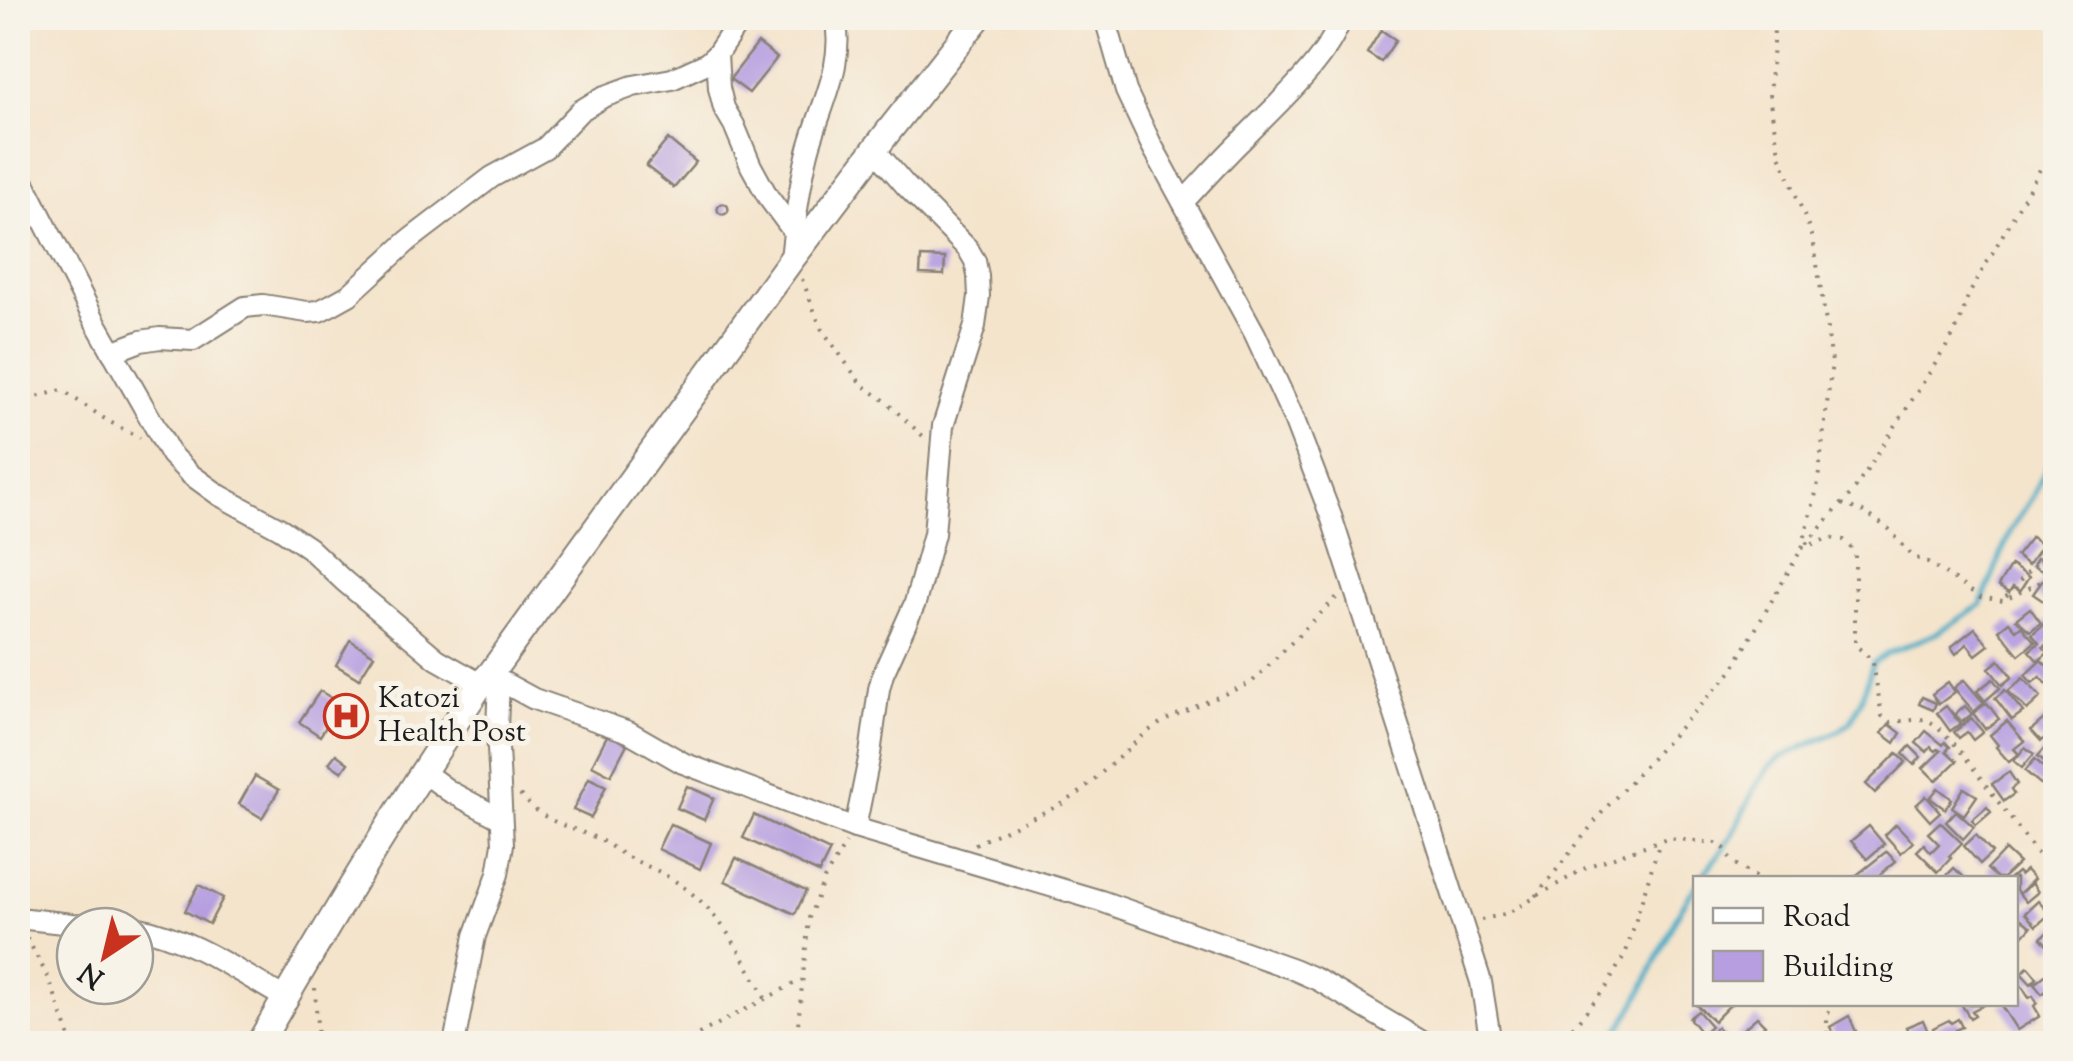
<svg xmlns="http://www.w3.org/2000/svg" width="2073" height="1061" viewBox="0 0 2073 1061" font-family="'Sorts Mill Goudy',serif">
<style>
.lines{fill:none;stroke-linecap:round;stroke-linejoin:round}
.stream{stroke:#47acc6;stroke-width:5}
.building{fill:#b69ee0}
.minor-casing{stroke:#888074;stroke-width:24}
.major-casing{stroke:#888074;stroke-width:29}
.path{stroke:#888074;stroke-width:4;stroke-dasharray:2.5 8;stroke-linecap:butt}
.minor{stroke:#fff;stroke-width:20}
.major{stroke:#fff;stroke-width:25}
.labels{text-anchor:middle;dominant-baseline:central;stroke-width:10;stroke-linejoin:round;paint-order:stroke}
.poi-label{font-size:30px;fill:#1c1c1c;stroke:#f7f3e8;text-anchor:start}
</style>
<rect width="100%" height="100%" fill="#f7f3e8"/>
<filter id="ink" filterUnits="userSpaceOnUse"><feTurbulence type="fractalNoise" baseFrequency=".01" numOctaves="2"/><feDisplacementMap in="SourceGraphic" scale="20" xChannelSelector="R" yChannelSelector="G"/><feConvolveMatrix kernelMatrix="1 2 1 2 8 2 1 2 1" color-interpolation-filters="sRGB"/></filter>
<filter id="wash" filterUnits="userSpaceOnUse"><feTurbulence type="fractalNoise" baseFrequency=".0048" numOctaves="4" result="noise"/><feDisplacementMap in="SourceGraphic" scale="40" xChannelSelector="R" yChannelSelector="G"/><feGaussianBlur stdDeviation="2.25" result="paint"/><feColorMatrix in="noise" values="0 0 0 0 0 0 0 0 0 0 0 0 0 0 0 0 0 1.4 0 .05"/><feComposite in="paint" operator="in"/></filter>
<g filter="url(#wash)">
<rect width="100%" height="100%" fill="#f4e4cc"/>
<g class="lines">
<!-- stream -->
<g class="stream">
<path d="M1701,878L1731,838L1754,790L1769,767L1780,758L1840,730L1851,722L1862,697L1873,663L1886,654L1937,633L1981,605L2011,530L2033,496L2056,448"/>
<path d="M1607,1044C1649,998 1659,935 1696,886"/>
</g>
</g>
<g id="blocks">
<!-- building -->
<g class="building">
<path d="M1381,30L1396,40L1381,62L1367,53Z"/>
<path d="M758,43L777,58L749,93L730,79Z"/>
<path d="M668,139L696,162L674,188L646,166Z"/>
<circle cx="723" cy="209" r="5.5"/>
<path d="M921,257L945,258L944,275L920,274Z"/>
<path d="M2031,537L2042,545L2028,565L2016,556Z"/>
<path d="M2050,545L2056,549V564L2043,554Z"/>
<path d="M2037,558L2050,565L2046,573L2033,566Z"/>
<path d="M2011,565L2029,577L2020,591L2013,587L2009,593L1998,586Z"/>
<path d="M2043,580L2056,589V603L2052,607L2033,594Z"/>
<path d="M2030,608L2041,623L2030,631L2016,619Z"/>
<path d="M2049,620L2056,628V637L2043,647L2048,653L2038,661L2029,651L2039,643L2032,634Z"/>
<path d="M2009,622L2016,630L2021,626L2035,642L2019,655L1999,630Z"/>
<path d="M1975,628L1989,645L1976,655L1967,644L1956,654L1951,647Z"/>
<path d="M350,640L374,655L359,679L336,665Z"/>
<path d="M1999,660L2012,677L2002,685L1989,668Z"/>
<path d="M2041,660L2056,675V684L2051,688L2040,677L2032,683L2025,675Z"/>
<path d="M2023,678L2041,697L2027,710L2008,691Z"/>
<path d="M1993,679L2000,688L1985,701L1977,691Z"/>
<path d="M1964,680L1984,703L1974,712L1954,688Z"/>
<path d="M1948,682L1955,692L1939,704L1932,694Z"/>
<path d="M2005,690L2023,712L2012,720L1995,698Z"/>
<path d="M320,691L341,704L320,736L299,722Z"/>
<path d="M1922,697L1936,703L1933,710L1919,704Z"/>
<path d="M1987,703L1999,719L1985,729L1973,713Z"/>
<path d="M1946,706L1960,724L1950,731L1937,713Z"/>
<path d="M1965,706L1972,714L1962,722L1955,715Z"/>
<path d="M1971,718L1983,732L1973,740L1967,732L1959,738L1954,732Z"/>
<path d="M2044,719L2054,730L2041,741L2031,730Z"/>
<path d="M2007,721L2024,741L2014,749L2019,754L2009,762L1996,747L1998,745L1990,735Z"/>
<path d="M1889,724L1901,733L1895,743L1882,733Z"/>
<path d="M1926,731L1943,745L1945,742L1950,747L1946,751L1957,761L1936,781L1923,768L1941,751L1938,749L1936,751L1931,747L1927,752L1916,743Z"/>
<path d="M608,734L627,744L611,775L592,765Z"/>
<path d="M1910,746L1921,757L1914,765L1903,754Z"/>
<path d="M2025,747L2034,754L2022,768L2014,761Z"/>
<path d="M2046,747L2056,756V771L2038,756Z"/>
<path d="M1897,753L1906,762L1875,793L1866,784Z"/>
<path d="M336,754L348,763L342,772L329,763Z"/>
<path d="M2035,759L2053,776L2044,787L2025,771Z"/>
<path d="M2009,772L2017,784L2011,789L2014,794L2004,801L1992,784Z"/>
<path d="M255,776L279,790L262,818L239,804Z"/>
<path d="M589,778L606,786L591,818L573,810Z"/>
<path d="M687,786L714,798L704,820L677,808Z"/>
<path d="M1938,788L1952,799L1945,809L1930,798Z"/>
<path d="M1964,788L1977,796L1964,815L1952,807Z"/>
<path d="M1926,796L1940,812L1930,821L1916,805Z"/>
<path d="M1987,807L1991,812L1976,825L1972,820Z"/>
<path d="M1956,811L1974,827L1963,839L1946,822Z"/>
<path d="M754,815L830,851L819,873L743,838Z"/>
<path d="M1940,822L1962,843L1949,856L1951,858L1938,872L1917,851L1924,844L1931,852L1939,844L1928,833Z"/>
<path d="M670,824L711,843L700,869L658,849Z"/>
<path d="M1896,824L1913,842L1901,853L1885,835Z"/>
<path d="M1869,826L1884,844L1867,859L1851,841Z"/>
<path d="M1976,835L1992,853L1980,864L1964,846Z"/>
<path d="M2005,850L2019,863L2003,878H1997L1987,869Z"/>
<path d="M1887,851L1896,861L1878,876L1880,878H1853Z"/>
<path d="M736,858L806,891L795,914L725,881Z"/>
<path d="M1954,868L1965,878H1944Z"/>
<path d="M2026,870L2034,879L2019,894L2032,883L2038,892L2026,902L2016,890V878H2010L2017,872L2020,875Z"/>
<path d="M199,885L223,898L209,924L185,911Z"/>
<path d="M2038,901L2050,914L2036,926L2025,913Z"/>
<path d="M2020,918L2031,927L2021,938L2016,934V924Z"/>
<path d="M2056,924V945L2051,949L2041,938Z"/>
<path d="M2028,967L2037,978L2031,984L2021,973Z"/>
<path d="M2049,972L2056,980V984L2042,994L2034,984Z"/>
<path d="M2021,985L2029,998L2033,996L2037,1003L2034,1006L2040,1016L2017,1030L2000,1004H2016V988Z"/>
<path d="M1695,1004H1731L1714,1021Z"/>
<path d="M1961,1004H1985L1972,1011L1975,1015L1970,1018Z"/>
<path d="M1698,1011L1711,1026L1702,1034L1689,1018Z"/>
<path d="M1849,1016L1858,1036L1853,1039L1856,1044H1839L1830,1027Z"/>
<path d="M1757,1017L1765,1025L1753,1036L1760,1044H1743L1736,1035Z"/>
<path d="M1958,1019L1962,1027L1955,1030L1960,1040L1953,1044H1941L1933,1028L1949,1020L1951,1023Z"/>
<path d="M1923,1020L1928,1032L1911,1039L1906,1027Z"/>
<path d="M1717,1027L1728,1040L1724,1044H1705L1702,1040Z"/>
</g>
</g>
</g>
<g filter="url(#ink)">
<use href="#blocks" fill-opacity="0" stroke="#888074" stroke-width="2.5"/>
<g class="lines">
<defs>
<g id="minor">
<path d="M1105,18L1126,91L1151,144L1255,334L1293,417L1331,516L1481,982L1491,1044"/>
<path d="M717,54L719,88L724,108L734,125L751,166L768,197L794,232"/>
<path d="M18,171L96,323L171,455L190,474L219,495L281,529L309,548L344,581L437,659L481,684"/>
<path d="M1183,202C1203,181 1222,159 1243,139C1273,108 1329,59 1341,18"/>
<path d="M791,259C795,223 799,188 808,152C819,108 846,64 835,18"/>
<path d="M112,352L141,341L160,338L193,340L245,307L263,305L307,312L319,311L331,305L349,295L408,241L492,177L545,148L580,111L603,97L633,86L672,79L707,63L717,54L741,18"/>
<path d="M491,673L499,680L534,699L629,732L683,763L855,828L1101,901L1293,969L1318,980L1426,1044"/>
<path d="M422,771L449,791L501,819"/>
<path d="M855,828L870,754L879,689L883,674L915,603L934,534L943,426L975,326L979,296L978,276L975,261L968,249L906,186L875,150"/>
<path d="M18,918L72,924L131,926"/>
<path d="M135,927C190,937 237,971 285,998"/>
<path d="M454,1044L475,936L498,874L503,844L497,729L499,680"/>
</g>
<path id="major" d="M259,1044C329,921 402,801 481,684L491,673L791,260L888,132L978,18"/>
</defs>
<!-- minor casing -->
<use href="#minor" class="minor-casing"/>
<!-- major casing -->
<use href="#major" class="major-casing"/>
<!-- path -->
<g class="path">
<path d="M802,279L821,328L861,384L884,400L925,438"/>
<path d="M18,402L62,390L108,421L140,438"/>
<path d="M1842,504L1866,513L1889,529L1912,556L1930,564L1980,597L2003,601L2046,579L2056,580"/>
<path d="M1806,544L1855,489L1953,336L1960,321L1968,296L2043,164L2056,148"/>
<path d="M1802,548L1829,538L1844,540L1851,548L1855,555V645L1866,654L1873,663L1882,716L1891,722L1925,719L1936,725L1959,749L2056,879"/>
<path d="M2006,597L2056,540"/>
<path d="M520,795C547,824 561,823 594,837C606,842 616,851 628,857C639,863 651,867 663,874C715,902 739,948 765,998"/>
<path d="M975,844L1064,803L1079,793L1147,732L1163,721L1252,682L1338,596"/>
<path d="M1536,896L1604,810L1731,672L1802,548L1817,489L1832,362L1813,238L1779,152L1769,97L1774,30L1773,18"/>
<path d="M1481,920L1508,913L1589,866L1667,838L1716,843L1724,848L1732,862L1757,878"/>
<path d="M27,938L50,981L72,1044"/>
<path d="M315,988L318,1044"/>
<path d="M680,1044L801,980"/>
<path d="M796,1044L809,918L824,879L846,843"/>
<path d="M1559,1044L1607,986L1626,952L1660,841"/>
<path d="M1827,1044V1014L1834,1004"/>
<path d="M2052,1044L2056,1037"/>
</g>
<!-- minor -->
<use href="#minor" class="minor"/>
<!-- major -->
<use href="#major" class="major"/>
</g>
</g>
<!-- icons -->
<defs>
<symbol id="hospital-ring" viewBox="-11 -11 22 22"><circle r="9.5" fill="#f7f3e8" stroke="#c8321e" stroke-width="1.5"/><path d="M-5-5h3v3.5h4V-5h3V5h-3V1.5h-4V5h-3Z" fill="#c8321e"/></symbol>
</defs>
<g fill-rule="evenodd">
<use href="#hospital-ring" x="321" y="691" width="50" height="50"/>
</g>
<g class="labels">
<!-- poi labels -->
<g class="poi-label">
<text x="378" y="699">Katozi<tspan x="378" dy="34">Health Post</tspan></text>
</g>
</g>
<!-- margin -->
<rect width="2073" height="1061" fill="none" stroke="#f7f3e8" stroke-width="60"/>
<!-- legend -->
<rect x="1693" y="876" width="325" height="130" fill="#f7f3e8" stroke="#9f9d96" stroke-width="2.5"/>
<rect x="1713" y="908" width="50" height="15" fill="#ffffff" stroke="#9f9d96" stroke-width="2.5"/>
<text x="1783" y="926" font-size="30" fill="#1c1c1c">Road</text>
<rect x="1713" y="951" width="50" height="30" fill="#b69ee0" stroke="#9f9d96" stroke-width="2.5"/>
<text x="1783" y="976" font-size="30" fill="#1c1c1c">Building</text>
<!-- north arrow -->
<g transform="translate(105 956) rotate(215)"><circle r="48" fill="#f7f3e8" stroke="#9f9d96" stroke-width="2.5"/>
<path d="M0-8L18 38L0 25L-18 38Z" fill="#c8321e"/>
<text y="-15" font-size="28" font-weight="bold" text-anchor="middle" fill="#1c1c1c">N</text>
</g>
</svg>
